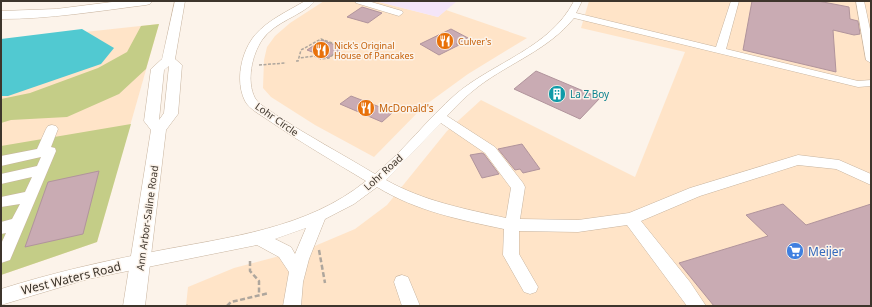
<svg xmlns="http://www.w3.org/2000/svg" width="872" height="307" viewBox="0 0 872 307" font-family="'Noto Sans',sans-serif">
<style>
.built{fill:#ffe4c8}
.industrial{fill:#f4e5f8}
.green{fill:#c4cd87}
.water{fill:#51c9d1}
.building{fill:#c9abb3;stroke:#b1949c}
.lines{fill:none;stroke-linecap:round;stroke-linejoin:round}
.minor-casing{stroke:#c8b49f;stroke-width:1}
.major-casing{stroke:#c8b49f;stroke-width:1}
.highway-casing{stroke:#c8b49f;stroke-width:1}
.path-far1{stroke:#aea69d;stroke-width:1.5;stroke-dasharray:3 1.5;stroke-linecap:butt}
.path{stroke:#aea69d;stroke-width:2.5;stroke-dasharray:5 2.5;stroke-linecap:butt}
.minor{fill:#fff;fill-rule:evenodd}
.major{fill:#fff;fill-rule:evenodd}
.highway{fill:#fff;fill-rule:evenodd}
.labels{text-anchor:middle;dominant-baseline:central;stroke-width:3;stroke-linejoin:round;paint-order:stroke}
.far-food-label{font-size:9px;fill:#c56008;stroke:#fcf3ea;text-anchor:start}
.culture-label{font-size:10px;fill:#0d838f;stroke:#fcf3ea;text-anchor:start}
.food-label{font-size:10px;fill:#c56008;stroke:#fcf3ea;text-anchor:start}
.street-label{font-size:10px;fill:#3d352c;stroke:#fcf3ea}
.near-shop-label{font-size:12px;fill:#366cbe;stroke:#fcf3ea;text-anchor:start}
.near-street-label{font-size:12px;fill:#3d352c;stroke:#fcf3ea}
</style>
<rect width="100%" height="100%" fill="#fcf3ea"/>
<!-- built -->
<g class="built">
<path d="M324,1H375L438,17L446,10L527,38L468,74L424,106L374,157L315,125L271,97L263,88L264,60L267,47L275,36L290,23Z"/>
<path d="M589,1H871V306H186L188,287L234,268L310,248L355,229L387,205L447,131L481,100L635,177L685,52L581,28Z"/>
<path d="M159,24L97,242L1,275V41Z"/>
</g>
<!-- industrial -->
<path class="industrial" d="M375,1H457L438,17Z"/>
<!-- green -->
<g class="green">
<path d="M159,24L146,69L119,94L67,117L11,120L1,123V99L30,93L98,68L127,52L141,26Z"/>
<path d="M131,124L97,242L1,275V146Z"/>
</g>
<!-- water -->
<path class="water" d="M82,29L114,48L101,64L8,96H1V39Z"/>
<!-- building -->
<g class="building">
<path d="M752,1H818L849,7L850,19L858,21L860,34L854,35L833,30L836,72L743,50Z"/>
<path d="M362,7L382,13L368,23L347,17Z"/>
<path d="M451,29L468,38L456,44L459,45L439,55L420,44Z"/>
<path d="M322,40L343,48L328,58L307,50Z"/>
<path d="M536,71L600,98L580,119L514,89Z"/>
<path d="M351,96L393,112L382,122L340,104Z"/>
<path d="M522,144L540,169L523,173L520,169L515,170L498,149Z"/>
<path d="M482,153L484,154L499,174L482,178L470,155Z"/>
<path d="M99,171L83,234L25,247L48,182Z"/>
<path d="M783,204L806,225L871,204V306H714L679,263L768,236L746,215Z"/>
</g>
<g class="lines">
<defs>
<g id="minor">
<path d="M305,1H315C302,16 275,21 262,40C252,55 246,81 255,98C259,105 270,110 276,115C308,136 342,154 375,174C405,150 427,119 456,94C494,62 550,48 574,1H582L576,13L716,47L731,1H739L726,49L858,81L871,80V86L858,87L574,18C548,50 511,62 479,86C467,95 457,105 447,116L495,147L523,183L525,187L520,219L578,220L629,213L690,188L798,155L839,160L871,174V185L836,169L798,165L700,196L641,221L690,282L706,306H687L627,225L578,232L519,231V254L538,287L536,292L530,294L524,292L503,255L504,229C461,220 416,211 377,187L354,204L325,219L309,259L303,282L301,306H283L289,272L279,257L257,245L88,279L1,305V289C52,273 104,261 157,251C229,237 307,229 366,181C333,161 300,142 268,120C261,115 249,109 245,101C235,81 241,52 255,35C268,20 288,11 305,1ZM441,123L485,153L511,188L506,218C465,209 423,201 386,180ZM306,228L295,254L291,247L275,239Z"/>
<path d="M355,1H368L402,11L403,13L399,16L356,3Z"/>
<path d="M856,1H864L871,34V63L866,60Z"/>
<path d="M52,125L56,126L58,129L51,147L55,148L56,151L10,260L1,263V244L6,233L1,234V222L12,219L20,204L1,207V197L25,192L32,177L1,184V174L37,166L41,157L1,166V156L37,149L46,129L48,126Z"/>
<path d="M402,275L408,277L420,306H402L394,282L396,277Z"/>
</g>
<path id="major" d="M175,1H185L175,59L182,65L178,114L166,130L145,306H123L151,130L144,121L151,69L162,59ZM169,66L164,113L159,120L164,70Z"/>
<path id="highway" d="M120,1H152L150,4L146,5C98,11 50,19 1,19V11L56,9Z"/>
</defs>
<!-- minor casing -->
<use href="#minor" class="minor-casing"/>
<!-- major casing -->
<use href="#major" class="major-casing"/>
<!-- highway casing -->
<use href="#highway" class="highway-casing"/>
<!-- path-far1 -->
<g class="path-far1">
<path d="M296,61H298L301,50L321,39L343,47L329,58L321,59L315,56L299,58"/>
<path d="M259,65L286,63"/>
</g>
<!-- path -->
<g class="path">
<path d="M319,250L325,283"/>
<path d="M250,261V271L259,281V295"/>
<path d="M186,306H188"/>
<path d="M227,306L231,302L269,293"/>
</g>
<!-- minor -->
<use href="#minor" class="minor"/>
<!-- major -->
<use href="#major" class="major"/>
<!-- highway -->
<use href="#highway" class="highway"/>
</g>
<!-- icons -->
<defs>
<symbol id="restaurant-disc" viewBox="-11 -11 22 22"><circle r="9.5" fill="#e8710a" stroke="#fcf3ea"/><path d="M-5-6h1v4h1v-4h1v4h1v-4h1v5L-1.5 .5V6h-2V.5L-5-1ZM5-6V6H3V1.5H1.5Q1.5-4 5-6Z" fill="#fff"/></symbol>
<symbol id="building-disc" viewBox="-11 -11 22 22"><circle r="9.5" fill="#0f9aa8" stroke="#fcf3ea"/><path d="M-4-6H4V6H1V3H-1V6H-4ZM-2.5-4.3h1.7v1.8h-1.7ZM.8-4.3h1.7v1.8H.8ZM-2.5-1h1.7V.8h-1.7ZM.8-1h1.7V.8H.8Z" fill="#fff"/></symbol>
<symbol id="supermarket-disc" viewBox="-11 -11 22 22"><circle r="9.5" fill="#3f7fe0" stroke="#fcf3ea"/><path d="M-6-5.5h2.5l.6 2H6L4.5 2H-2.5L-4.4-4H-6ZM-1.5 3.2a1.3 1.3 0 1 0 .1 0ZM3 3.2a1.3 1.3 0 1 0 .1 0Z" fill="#fff"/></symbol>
</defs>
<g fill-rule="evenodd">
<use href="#restaurant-disc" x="435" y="31" width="20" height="20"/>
<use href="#restaurant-disc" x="311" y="40" width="20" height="20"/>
<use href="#building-disc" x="547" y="84" width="20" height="20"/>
<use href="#restaurant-disc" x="356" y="98" width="20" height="20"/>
<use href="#supermarket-disc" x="785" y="241" width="20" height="20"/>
</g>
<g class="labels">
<!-- far-food labels -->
<g class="far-food-label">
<text x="458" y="41">Culver's</text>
<text x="334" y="45">Nick's Original<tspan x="334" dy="10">House of Pancakes</tspan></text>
</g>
<!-- culture labels -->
<g class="culture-label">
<text x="570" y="94">La Z Boy</text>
</g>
<!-- food labels -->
<g class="food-label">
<text x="379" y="108">McDonald's</text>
</g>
<!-- street labels -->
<g class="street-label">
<text transform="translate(277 119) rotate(35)">Lohr Circle</text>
<text transform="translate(383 172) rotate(-42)">Lohr Road</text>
<text transform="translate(147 218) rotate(-82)">Ann Arbor-Saline Road</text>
</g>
<!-- near-shop labels -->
<g class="near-shop-label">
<text x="808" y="251">Meijer</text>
</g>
<!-- near-street labels -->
<g class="near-street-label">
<text transform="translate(71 278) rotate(-14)">West Waters Road</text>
</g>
</g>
<!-- border -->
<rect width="872" height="307" fill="none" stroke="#3d352c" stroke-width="4"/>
</svg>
